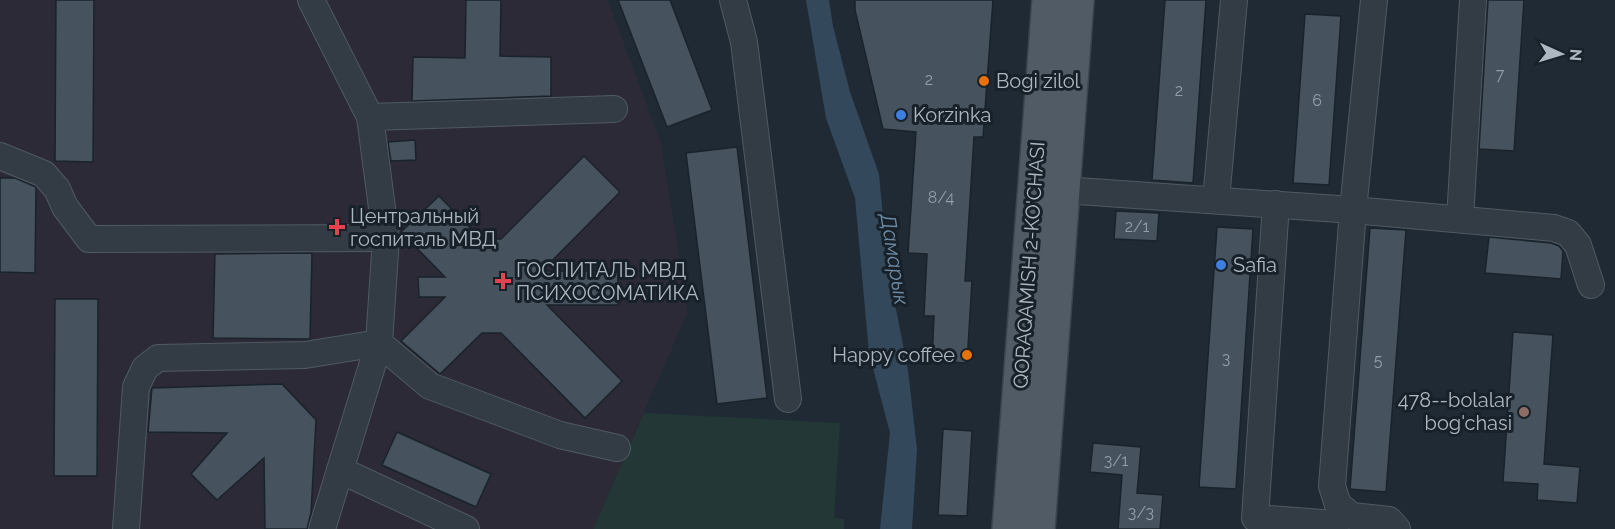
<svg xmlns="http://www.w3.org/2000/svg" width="1615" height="529" viewBox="0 0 1615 529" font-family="Raleway,sans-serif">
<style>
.medical{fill:#2b2a36}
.green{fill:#223736}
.water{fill:#33485b}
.building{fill:#46525e;stroke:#1a232b;stroke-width:1.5}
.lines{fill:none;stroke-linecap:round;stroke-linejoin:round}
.minor-casing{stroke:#505a63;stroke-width:28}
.major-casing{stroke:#3c454e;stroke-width:36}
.minor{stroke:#333c45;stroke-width:26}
.major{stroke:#505b65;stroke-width:33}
.food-dot{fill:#e8710a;stroke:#182129;stroke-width:2}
.shop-dot{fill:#3f7fe0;stroke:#182129;stroke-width:2}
.health-dot{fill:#e0444e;stroke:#182129;stroke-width:2}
.education-dot{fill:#8d6e63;stroke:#182129;stroke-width:2}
.labels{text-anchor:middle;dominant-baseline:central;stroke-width:6;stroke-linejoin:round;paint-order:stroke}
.number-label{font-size:16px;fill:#929ea9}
.poi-label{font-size:20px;fill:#acb7c2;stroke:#182129;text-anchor:start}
.street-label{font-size:20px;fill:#acb7c2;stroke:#182129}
.water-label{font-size:21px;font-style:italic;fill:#6e8ba5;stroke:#182129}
</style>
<rect width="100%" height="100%" fill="#1f2a34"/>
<!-- medical -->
<path class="medical" d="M0,0H608L661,143L688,312L593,529H0Z"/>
<!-- green -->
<path class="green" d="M644,413L840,423L834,518L844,519V529H593Z"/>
<!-- water -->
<path class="water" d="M806,0H829L833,26L850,92L879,174L888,269L908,370L917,449L912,529H880L890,433L869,353L855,198L826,118Z"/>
<!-- building -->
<g class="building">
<path d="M56,0H94L93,162L55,161Z"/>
<path d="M466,0H501L500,56L551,57V96L412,101L413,57L465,58Z"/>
<path d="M618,0H670L712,110L667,127Z"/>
<path d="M855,0H993L983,137H974L965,281H972L967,363L932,361L934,316H924L927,254L908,253L916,132L883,129L855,10Z"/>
<path d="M1165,0H1206L1193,183L1152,180Z"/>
<path d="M1488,0H1524L1514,151L1479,149Z"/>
<path d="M1305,14L1341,16L1329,185L1293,183Z"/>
<path d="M415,140L416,160L391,161L388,142Z"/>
<path d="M737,147L767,398L717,404L686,153Z"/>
<path d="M584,156L620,192L542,271H618V305H547L622,381L585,418L501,333H482L440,374L401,341L445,297H419L418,277H445L401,232L439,196L481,239H501Z"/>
<path d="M0,178H15L36,187L35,273L0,272Z"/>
<path d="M1116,211L1159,213L1157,241L1114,239Z"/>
<path d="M1217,227L1253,229L1236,489L1199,487Z"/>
<path d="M1370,228L1406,230L1386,492L1350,489Z"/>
<path d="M1489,237L1551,243L1559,246L1563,251L1561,279L1485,273Z"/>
<path d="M312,253L310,339L213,338L215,254Z"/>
<path d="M55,299H98L97,476H54Z"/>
<path d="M1513,332L1553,335L1544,464L1580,467L1577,503L1537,500L1538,484L1503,482Z"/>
<path d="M282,384L316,420L311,513L307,529H265L264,458L217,500L191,474L227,433L148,432L152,388Z"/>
<path d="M943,429L972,431L967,516L938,515Z"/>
<path d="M397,432L491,474L476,507L382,465Z"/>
<path d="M1093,443L1141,447L1137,493L1163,495L1160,529H1118L1122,475L1090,472Z"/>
</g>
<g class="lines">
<defs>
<g id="minor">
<path d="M311,0L370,117L386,238L379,343L322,529"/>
<path d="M733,0L744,42L788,399"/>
<path d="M1374,0L1353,210L1554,228L1568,233L1578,245L1591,285"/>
<path d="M370,117L614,109"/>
<path d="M0,156L44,174L57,189L65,207L89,239L386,238"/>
<path d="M1063,190L1353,210L1332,486L1338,505L1352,516L1389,520L1397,529"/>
<path d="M1216,200L1234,0"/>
<path d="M1276,204L1255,518L1336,524L1343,509"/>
<path d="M1460,219L1473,0"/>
<path d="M340,470L466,529"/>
<path d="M126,529L136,387L145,368L158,358L305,355L379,343L430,386L560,435L617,448"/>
</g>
<g id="major">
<path d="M1009,529L1049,0"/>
<path d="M1038,529L1077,0"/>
</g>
</defs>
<!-- minor casing -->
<use href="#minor" class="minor-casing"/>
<!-- major casing -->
<use href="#major" class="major-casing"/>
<!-- minor -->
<use href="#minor" class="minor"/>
<!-- major -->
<use href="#major" class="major"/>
</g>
<!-- markers -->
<g class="food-dot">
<circle cx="984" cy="81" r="6"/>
<circle cx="967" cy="355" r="6"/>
</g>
<g class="shop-dot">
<circle cx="901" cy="115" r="6"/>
<circle cx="1221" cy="265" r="6"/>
</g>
<g class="health-dot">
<path d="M334 218h6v6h6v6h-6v6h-6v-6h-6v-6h6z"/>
<path d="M500 272h6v6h6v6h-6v6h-6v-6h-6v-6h6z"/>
</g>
<circle class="education-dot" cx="1524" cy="412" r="6"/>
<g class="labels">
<!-- number labels -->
<g class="number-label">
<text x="1500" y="74">7</text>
<text x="929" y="79">2</text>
<text x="1179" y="90">2</text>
<text x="1317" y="100">6</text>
<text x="941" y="197">8/4</text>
<text x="1137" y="226">2/1</text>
<text x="1226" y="358">3</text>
<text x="1378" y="360">5</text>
<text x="1116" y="460">3/1</text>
<text x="1141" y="512">3/3</text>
</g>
<!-- poi labels -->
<g class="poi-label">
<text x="996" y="81">Bogi zilol</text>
<text x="913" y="115">Korzinka</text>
<text x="350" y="216">Центральный<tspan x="350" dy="23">госпиталь МВД</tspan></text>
<text x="1233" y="265">Safia</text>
<text x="516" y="270">ГОСПИТАЛЬ МВД<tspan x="516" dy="23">ПСИХОСОМАТИКА</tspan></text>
<text x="955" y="355" text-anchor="end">Happy coffee</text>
<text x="1512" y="400" text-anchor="end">478--bolalar<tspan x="1512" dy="23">bog'chasi</tspan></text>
</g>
<!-- street labels -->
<g class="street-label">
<text transform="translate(1029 265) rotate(-86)">QORAQAMISH 2-KO'CHASI</text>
</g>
<!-- water labels -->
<g class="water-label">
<text transform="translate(895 259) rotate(81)">Дамарык</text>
</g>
</g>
<!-- north arrow -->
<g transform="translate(1561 54) rotate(94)" stroke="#182129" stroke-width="4.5" paint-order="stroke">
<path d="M0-4.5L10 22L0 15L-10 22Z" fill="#acb7c2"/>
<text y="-9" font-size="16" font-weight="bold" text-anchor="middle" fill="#acb7c2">N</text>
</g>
</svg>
